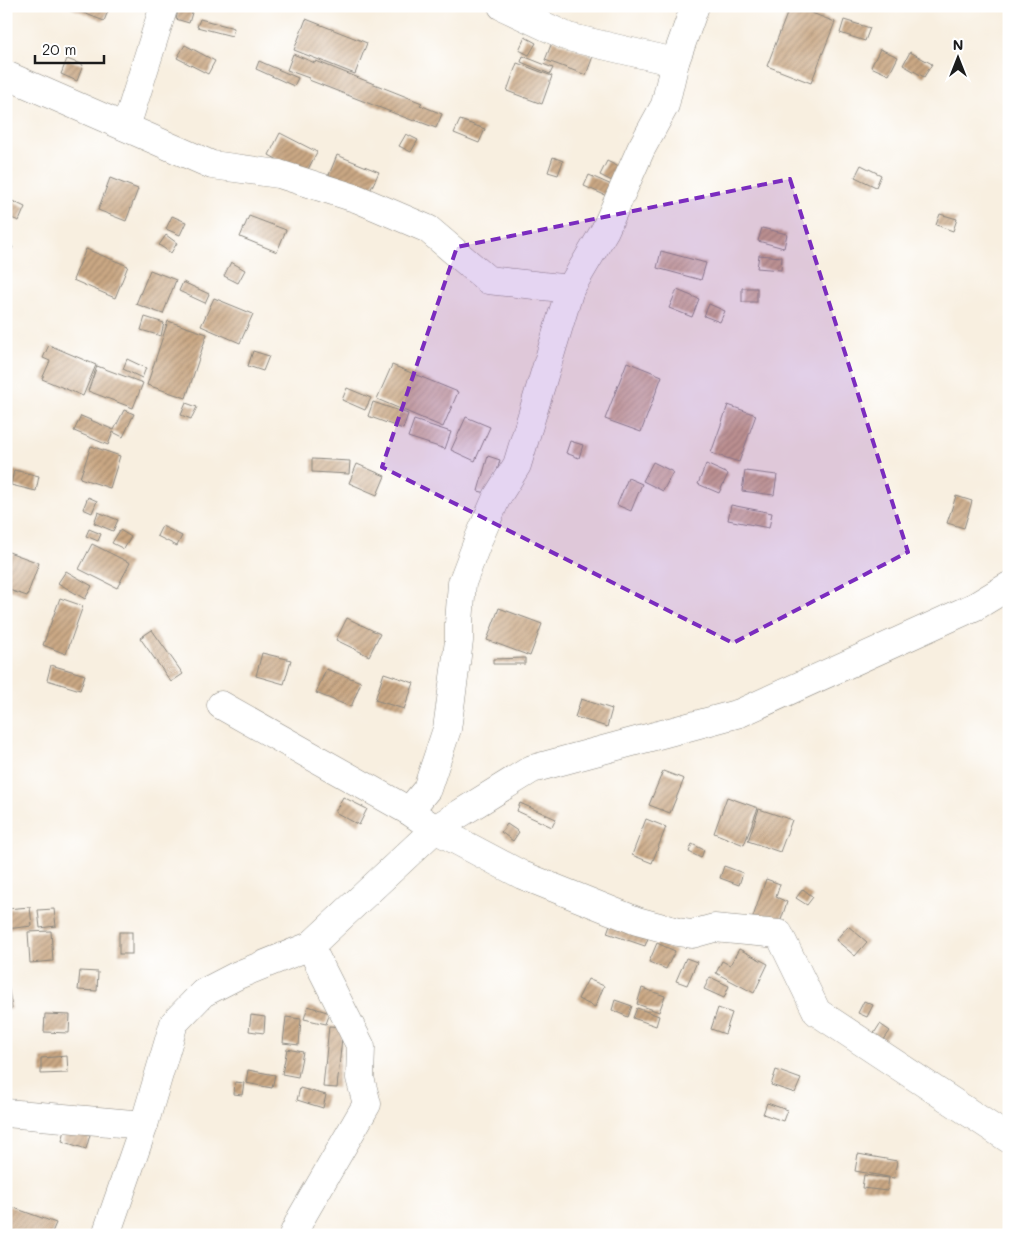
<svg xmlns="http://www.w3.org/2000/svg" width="1015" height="1241" viewBox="0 0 1015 1241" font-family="Mali,sans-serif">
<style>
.building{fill:url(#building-hatch)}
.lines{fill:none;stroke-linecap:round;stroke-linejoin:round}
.minor-casing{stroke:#8a867e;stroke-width:29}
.minor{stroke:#fff;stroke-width:28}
.marked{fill:#7b2cbf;fill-opacity:0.2;stroke:#7b2cbf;stroke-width:4;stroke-dasharray:10 6;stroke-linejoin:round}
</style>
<defs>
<pattern id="building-hatch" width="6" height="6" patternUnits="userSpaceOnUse" patternTransform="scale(1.25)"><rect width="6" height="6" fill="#caa884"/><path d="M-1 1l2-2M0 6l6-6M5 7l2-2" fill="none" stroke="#a3886b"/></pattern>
</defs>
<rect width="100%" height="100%" fill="#fff"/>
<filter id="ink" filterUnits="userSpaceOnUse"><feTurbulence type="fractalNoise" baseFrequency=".02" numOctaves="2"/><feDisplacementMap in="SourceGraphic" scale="10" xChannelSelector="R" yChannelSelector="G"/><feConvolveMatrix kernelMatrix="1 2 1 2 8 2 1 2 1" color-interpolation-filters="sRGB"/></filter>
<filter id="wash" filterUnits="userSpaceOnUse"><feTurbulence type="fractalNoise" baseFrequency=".0096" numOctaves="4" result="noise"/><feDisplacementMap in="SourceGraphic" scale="20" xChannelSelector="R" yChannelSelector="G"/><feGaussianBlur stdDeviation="1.12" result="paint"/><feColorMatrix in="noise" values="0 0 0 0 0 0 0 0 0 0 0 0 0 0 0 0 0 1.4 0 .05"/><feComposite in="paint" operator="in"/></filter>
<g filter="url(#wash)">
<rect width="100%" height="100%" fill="#f8efe0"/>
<g id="blocks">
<!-- building -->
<g class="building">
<path d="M66,6H110L104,21Z"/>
<path d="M179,6H194L189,23L176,19Z"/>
<path d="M790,6H794L835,22L811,83L767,66Z"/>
<path d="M200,19L234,28L232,36L197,27Z"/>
<path d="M306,19L367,43L355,74L294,50Z"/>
<path d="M844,20L870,28L865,41L840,33Z"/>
<path d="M525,37L536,43L529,55L519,50Z"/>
<path d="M553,40L593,56L586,75L545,60Z"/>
<path d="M185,45L215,61L208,74L177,58Z"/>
<path d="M880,49L898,57L889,75L871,67Z"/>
<path d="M910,52L932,64L924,77L903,65Z"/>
<path d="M293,54L315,63L316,61L422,103L420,105L442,114L436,128L415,120L414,121L309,80V78L287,70Z"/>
<path d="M523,56L553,68L550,74L521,62Z"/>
<path d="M67,59L83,65L77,81L61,74Z"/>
<path d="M259,61L298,78L294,86L256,69Z"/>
<path d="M517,63L552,76L542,104L507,91Z"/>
<path d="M460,120L485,129L479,143L454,133Z"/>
<path d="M280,133L317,152L305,175L269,155Z"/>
<path d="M406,134L418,140L411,152L399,146Z"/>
<path d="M337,155L379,172L370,191L329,175Z"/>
<path d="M553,157L563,161L558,175L548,172Z"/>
<path d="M607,161L623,169L616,183L600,175Z"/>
<path d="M861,165L881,175L876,187L855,177Z"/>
<path d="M589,175L614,186L609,197L584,186Z"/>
<path d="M110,178L138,189L126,221L98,210Z"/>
<path d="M6,198L25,207L19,221L6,216Z"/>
<path d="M940,214L957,219L953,231L936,225Z"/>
<path d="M172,216L186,222L180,235L166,229Z"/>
<path d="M249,216L286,230L277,252L240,237Z"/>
<path d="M762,228L787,234L784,248L758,241Z"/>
<path d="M166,235L177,243L171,253L159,245Z"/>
<path d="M6,244L13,247L9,255L6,254Z"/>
<path d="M86,249L128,266L115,298L73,280Z"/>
<path d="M661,251L706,263L701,280L657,268Z"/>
<path d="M759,255L782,257L781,270L757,268Z"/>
<path d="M231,262L245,270L238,283L224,276Z"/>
<path d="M150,270L176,280L163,314L136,304Z"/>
<path d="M183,282L209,294L205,303L179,291Z"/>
<rect x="742" y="288" width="15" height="14"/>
<path d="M677,290L699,299L692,317L669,308Z"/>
<path d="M214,298L253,314L240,343L201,326Z"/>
<path d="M709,304L725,311L720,322L704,316Z"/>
<path d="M145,317L164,323L161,336L141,330Z"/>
<path d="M168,321L207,334L186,398L147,385Z"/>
<path d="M49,345L96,365L83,396L42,379L50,361L43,358Z"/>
<path d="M253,351L269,356L263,371L248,366Z"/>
<path d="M127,359L146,368L142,378L123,369Z"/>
<path d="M627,362L662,376L641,432L605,419Z"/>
<path d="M392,365L458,392L443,427L377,399Z"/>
<path d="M97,366L143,383L133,408L88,391Z"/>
<path d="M347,388L371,398L365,410L342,400Z"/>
<path d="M373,402L408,414L403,429L368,416Z"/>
<path d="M186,403L197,407L191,419L181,415Z"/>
<path d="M728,405L756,415L739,462L711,453Z"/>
<path d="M124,410L134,414L123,437L113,432L108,445L74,431L81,416L114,430Z"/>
<path d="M466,417L490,427L475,461L451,450Z"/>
<path d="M414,420L451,432L445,449L408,437Z"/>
<path d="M570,441L583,445L579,458L566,453Z"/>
<path d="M91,446L120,456L110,488L80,478Z"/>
<path d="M488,456L500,460L491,494L478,491Z"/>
<path d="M312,459L350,461L349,474L312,472Z"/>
<path d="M653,462L673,472L663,491L643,481Z"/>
<path d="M357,464L385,476L377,495L349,483Z"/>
<path d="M706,464L728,474L719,493L698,484Z"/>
<path d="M14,470L39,476L36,491L11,485Z"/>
<path d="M745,471L777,475L774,495L742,491Z"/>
<path d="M628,478L642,484L631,511L617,505Z"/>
<path d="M956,496L972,501L964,528L947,523Z"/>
<path d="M88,497L97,501L92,513L83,509Z"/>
<path d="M731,505L772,513L769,528L728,520Z"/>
<path d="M98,512L118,520L113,531L94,523Z"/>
<path d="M162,526L182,536L177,546L157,536Z"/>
<path d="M89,529L101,534L98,541L86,536Z"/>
<path d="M120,530L131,537L124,549L112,543Z"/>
<path d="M92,544L130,563L117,588L79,569Z"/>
<path d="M6,551L39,563L27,596L6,589Z"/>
<path d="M66,571L92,586L85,599L58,583Z"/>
<path d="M60,598L83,606L66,654L43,645Z"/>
<path d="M499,608L542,624L530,656L487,640Z"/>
<path d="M347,618L380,634L369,656L336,640Z"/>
<path d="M152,630L183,674L171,682L140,638Z"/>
<path d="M262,653L291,660L284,684L256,676Z"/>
<path d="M525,658V664H493V659Z"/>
<path d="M51,665L85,675L80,690L47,680Z"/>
<path d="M326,669L361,682L351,707L316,693Z"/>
<path d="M384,673L414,683L404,709L375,700Z"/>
<path d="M581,699L612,709L607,727L575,717Z"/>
<path d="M663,771L684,779L670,813L649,805Z"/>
<path d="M343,797L367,809L359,825L335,812Z"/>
<path d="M727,797L758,808L744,845L714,833Z"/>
<path d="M520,803L556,819L552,827L517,811Z"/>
<path d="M759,809L792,820L780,852L748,841Z"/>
<path d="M646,819L666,827L652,863L632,855Z"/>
<path d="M507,824L519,832L513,841L501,832Z"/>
<path d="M692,844L704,850L701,858L689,852Z"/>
<path d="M724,866L743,873L739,885L720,878Z"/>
<path d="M766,879L780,884L776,897L787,902L779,926L753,917Z"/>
<path d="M803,889L813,897L807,905L796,898Z"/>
<path d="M30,907L32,926L6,929V909Z"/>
<path d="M54,909L56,926L40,928L38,910Z"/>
<path d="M612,919L650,933L645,946L607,933Z"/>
<path d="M848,926L867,942L855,956L836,940Z"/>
<path d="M51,931L53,961L30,963L28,932Z"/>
<rect x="119" y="932" width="13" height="22"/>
<path d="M657,943L675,951L666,969L649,962Z"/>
<path d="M739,949L768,964L754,993L716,973L722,961L730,965Z"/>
<path d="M686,958L697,962L687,985L676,981Z"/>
<path d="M80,971L98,972L97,991L78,990Z"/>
<path d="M710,977L729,986L724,998L704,989Z"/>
<path d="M588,979L604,986L595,1007L578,999Z"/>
<path d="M6,985H8L12,1009L6,1010Z"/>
<path d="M642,988L665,996L659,1012L637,1004Z"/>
<path d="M615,1000L632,1006L628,1017L612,1010Z"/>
<path d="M864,1001L873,1005L867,1017L858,1013Z"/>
<path d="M308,1006L330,1013L326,1024L304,1019Z"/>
<path d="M637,1008L659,1016L656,1026L633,1018Z"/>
<path d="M718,1008L732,1013L725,1034L711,1029Z"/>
<path d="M45,1014L70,1015L69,1033L44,1032Z"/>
<path d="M251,1015L265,1017L264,1033L249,1031Z"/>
<path d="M286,1017L301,1019L299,1045L283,1043Z"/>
<path d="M880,1024L890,1031L883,1041L873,1035Z"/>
<path d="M329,1026L343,1027L337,1088L323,1087Z"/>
<path d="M287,1049L303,1052L298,1077L282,1074Z"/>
<path d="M67,1056L68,1073L41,1074V1058Z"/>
<path d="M248,1070L275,1075L272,1088L246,1083Z"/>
<path d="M776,1070L801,1079L795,1093L771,1085Z"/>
<path d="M235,1082L244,1083L242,1095L234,1094Z"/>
<path d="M300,1088L326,1095L323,1108L297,1100Z"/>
<path d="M767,1103L787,1110L783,1121L763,1114Z"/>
<path d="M66,1127L90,1135L86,1149L62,1141Z"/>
<path d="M858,1154L897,1161L894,1178L855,1171Z"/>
<path d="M864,1175L889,1178L887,1191L862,1188Z"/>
<path d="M6,1205L56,1223L51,1235H25L6,1228Z"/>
</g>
</g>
</g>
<g filter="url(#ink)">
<use href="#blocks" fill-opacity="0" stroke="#8a867e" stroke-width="1"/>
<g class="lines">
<defs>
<g id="minor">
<path d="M502,6L568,37L675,62"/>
<path d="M6,75L212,165L279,174L358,199L428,229L488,280L570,289"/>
<path d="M126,127L164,6"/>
<path d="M221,705L409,811L435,829L522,875L637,921L678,932L692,934L714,928L779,934L817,1012L1009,1139"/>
<path d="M409,811L427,789L447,729L459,641V623L462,583L479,538L497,497L517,465L570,289L605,230L641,149L665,105L675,62L695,6"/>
<path d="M6,1113L144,1125"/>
<path d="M106,1235L144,1125L174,1023L203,993L238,975L310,946L435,829L532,769L740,713L976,606L1009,586"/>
<path d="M293,1235L301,1218L367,1104L360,1078L361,1047L310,946"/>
</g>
</defs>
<!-- minor casing -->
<use href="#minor" class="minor-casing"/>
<!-- minor -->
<use href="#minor" class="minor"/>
</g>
</g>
<!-- marked area -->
<path class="marked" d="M790,179L908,552L733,643L382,467L457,247Z"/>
<!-- margin -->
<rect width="1015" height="1241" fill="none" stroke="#fff" stroke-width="25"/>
<!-- north arrow -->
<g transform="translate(958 58)" stroke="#ffffff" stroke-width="4" paint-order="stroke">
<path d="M0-4L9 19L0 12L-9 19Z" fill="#1c1c1c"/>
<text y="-8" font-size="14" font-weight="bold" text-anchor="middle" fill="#1c1c1c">N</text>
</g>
<!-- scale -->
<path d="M35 55v8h69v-8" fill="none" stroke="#1c1c1c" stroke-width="2.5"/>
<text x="42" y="55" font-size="15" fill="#1c1c1c" stroke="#ffffff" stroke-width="4" paint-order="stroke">20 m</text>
</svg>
